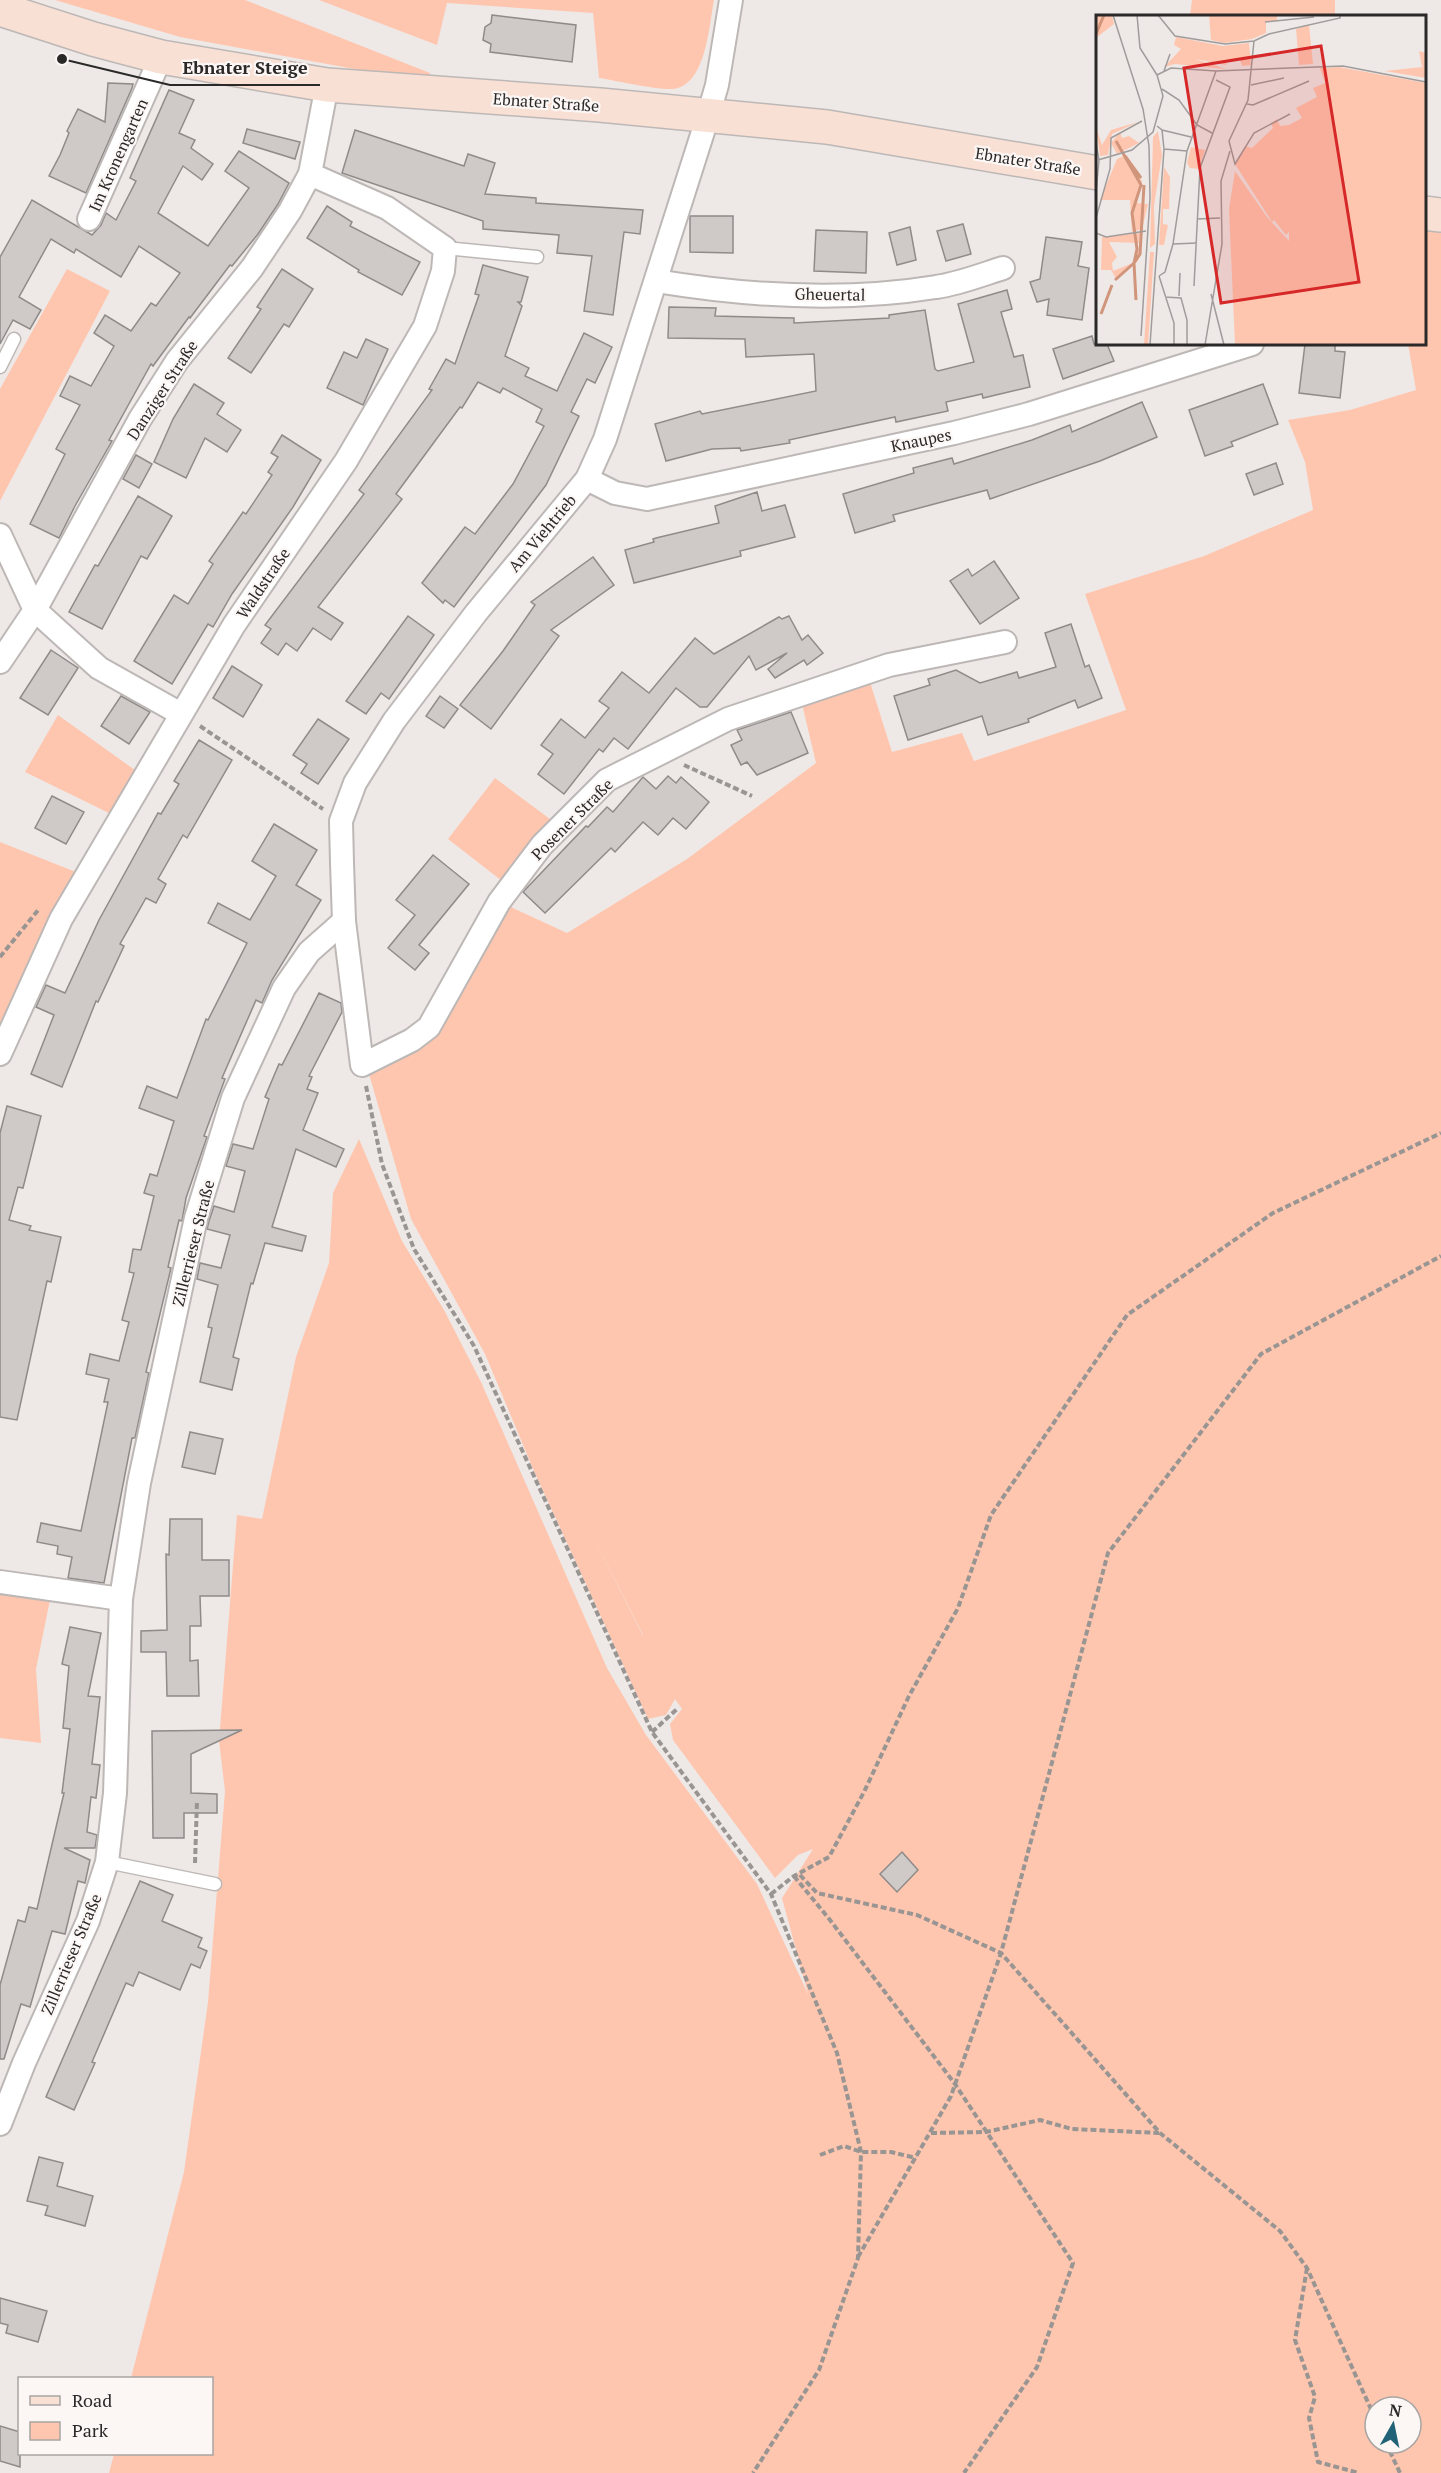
<svg xmlns="http://www.w3.org/2000/svg" width="1441" height="2473" viewBox="0 0 1441 2473" font-family="'PT Serif',serif">
<style>
.green{fill:#ffc6af;fill-rule:evenodd}
.building{fill:#cfcac8;stroke:#8f8b89;stroke-width:1.5}
.lines{fill:none;stroke-linecap:round;stroke-linejoin:round}
.service-casing{stroke:#bdb8b6;stroke-width:15}
.minor-casing{stroke:#bdb8b6;stroke-width:26}
.secondary-casing{stroke:#bdb8b6;stroke-width:36}
.path{stroke:#989593;stroke-width:4;stroke-dasharray:6 3;stroke-linecap:butt}
.service{stroke:#fff;stroke-width:12}
.minor{stroke:#fff;stroke-width:22}
.secondary{stroke:#f9e0d5;stroke-width:33}
.labels{text-anchor:middle;dominant-baseline:central;stroke-width:4.5;stroke-linejoin:round;paint-order:stroke}
.street-label{font-size:16px;fill:#2b2928;stroke:#fcf7f5}
.inset-river{fill:none;stroke:#d1957c;stroke-width:3}
.inset-road{fill:none;stroke:#a09c9b;stroke-width:1.5}
.view{fill:#d62828;fill-opacity:0.15;stroke:#d62828;stroke-width:3}
.inset-edge{fill:none;stroke:#2b2928;stroke-width:3}
.leader{fill:none;stroke:#2b2928;stroke-width:2}
.callout-dot{fill:#2b2928;stroke:#fcf7f5;stroke-width:2}
.callout-label{font-size:18px;text-anchor:middle;font-weight:bold;fill:#2b2928;stroke:#fcf7f5;stroke-width:4.5;stroke-linejoin:round;paint-order:stroke}
</style>
<rect width="100%" height="100%" fill="#eee9e7"/>
<!-- green -->
<g class="green">
<path d="M55,0H245L430,73V83L180,37Z"/>
<path d="M319,0H714C709,26 706,87 672,89C656,90 618,81 599,78L593,13L447,3L437,45Z"/>
<path d="M1192,0H1335V16H1190Z"/>
<path d="M1425,221L1441,223V2473H109L114,2454H212V2378H131L184,2172L208,2002L225,1791L219,1741L237,1515L262,1519L296,1357L329,1263L333,1193L359,1139L402,1241L444,1310L481,1382L607,1668L646,1735L757,1884L808,1994L782,1898L813,1849L798,1855L775,1878L673,1740L670,1724L682,1709L675,1699L666,1715L648,1719L534,1471L485,1354L411,1219L367,1067L432,1030L502,903L567,933L687,859L816,763L802,704L870,682L892,752L962,733L974,761L1126,710L1085,594L1204,556L1313,510L1305,462L1288,420L1350,410L1416,390L1408,344H1424ZM586,1522L643,1635V1636ZM1375,2407H1411V2443H1375Z"/>
<path d="M67,269L110,291L0,501V389Z"/>
<path d="M58,715L139,773L115,816L25,772Z"/>
<path d="M495,778L550,819L502,881L448,839Z"/>
<path d="M0,842L81,874L0,1045Z"/>
<path d="M0,1589L51,1595L36,1669L41,1743L0,1738Z"/>
</g>
<!-- building -->
<g class="building">
<path d="M492,15L576,25L572,62L490,52L491,44L483,40L485,27L491,23Z"/>
<path d="M108,83L133,84L132,88L86,193L49,176L60,155L69,133L67,131L78,109L105,122Z"/>
<path d="M169,90L194,100L179,133L195,140L191,148L213,164L202,180L183,166L158,213L208,246L249,188L225,171L239,151L289,183L278,204L258,234L232,266L230,265L190,318L189,317L153,366L151,364L109,440L112,441L75,506L59,538L30,524L65,454L56,449L80,405L60,396L70,376L91,386L114,346L94,333L105,315L131,331L151,303L156,306L180,273L139,246L121,277L76,249L74,253L51,239L19,297L41,310L30,329L13,320L0,344V257L32,200L92,235L101,225L106,213L116,220L136,181L130,178Z"/>
<path d="M247,129L300,142L295,159L243,143Z"/>
<path d="M355,130L464,166L468,154L495,163L485,194L536,198V203L643,210L640,234L624,232L613,315L584,311L592,256L557,253L559,235L483,229V221L342,173Z"/>
<path d="M327,206L352,222L350,226L420,262L402,295L358,272L359,270L307,238Z"/>
<path d="M690,216H733V253L690,252Z"/>
<path d="M963,224L971,254L946,261L937,231Z"/>
<path d="M910,227L916,260L897,265L889,233Z"/>
<path d="M816,230L867,232L866,273L814,271Z"/>
<path d="M1046,237L1082,242L1078,266L1089,268L1082,320L1047,315L1049,299L1037,302L1030,282L1040,279Z"/>
<path d="M483,265L528,277L521,302H518L522,306L505,356L529,368L525,376L557,391L584,333L612,347L595,383L587,379L571,412L579,416L546,485L454,607L445,600L443,603L422,583L465,527L475,534L513,484L544,426L536,422L542,409L503,388L500,393L478,382L462,408L460,407L396,494L402,499L318,607L343,623L331,640L313,628L297,651L286,643L278,655L261,643L271,629L265,625L364,494L359,490L432,390L429,389L446,359L455,364L479,295L475,294Z"/>
<path d="M282,269L313,289L289,327L284,324L251,373L228,358L261,309L257,307Z"/>
<path d="M1007,290L1012,309L1001,312L1014,357L1023,355L1030,387L983,398L982,394L946,402L948,411L896,422L895,417L789,440L790,443L741,451L740,448L712,449L666,461L655,424L700,411L702,414L816,391L814,354L746,357L745,339L668,338L669,307L716,308L715,316L794,318V323L889,318V315L925,310L935,369L938,371L974,362L958,304Z"/>
<path d="M1092,336L1094,344H1107L1114,361L1063,379L1053,349Z"/>
<path d="M366,339L388,349L363,405L327,388L344,352L357,358Z"/>
<path d="M1305,344H1335V351L1345,352L1340,398L1299,393Z"/>
<path d="M194,384L224,403L217,414L241,430L227,452L205,438L186,478L154,462L173,419Z"/>
<path d="M1263,384L1278,424L1231,442L1233,446L1205,456L1189,410Z"/>
<path d="M1142,402L1157,437L1100,461L990,499L987,490L893,515L895,521L855,533L843,494L914,473L913,468L952,458L954,464L1032,440L1070,425L1072,432Z"/>
<path d="M282,435L321,460L293,507L232,594L213,627L208,624L172,684L134,661L174,595L188,604L213,564L209,561L243,512L246,514L272,475L268,472L278,457L271,453Z"/>
<path d="M136,455L152,464L139,488L123,479Z"/>
<path d="M1276,463L1283,484L1254,495L1246,474Z"/>
<path d="M757,492L762,511L785,505L795,537L740,551L741,556L634,583L625,550L654,542L653,539L656,538L719,523L715,506Z"/>
<path d="M138,496L172,516L147,559L141,556L102,629L69,612L95,565L98,566Z"/>
<path d="M593,557L614,585L551,630L559,636L491,729L460,705L503,651L535,605L531,602Z"/>
<path d="M994,561L1019,598L980,624L950,581L968,569L972,576Z"/>
<path d="M408,616L434,635L389,699L381,693L366,714L346,701Z"/>
<path d="M789,616L802,640L808,635L823,653L807,665L804,660L775,678L768,669L787,653L756,670L749,656L707,707H700L676,688L628,749L614,738L603,752L599,749L564,794L538,774L553,754L541,745L561,719L585,738L609,708L599,701L622,672L649,693L695,638L714,654L779,617L782,619Z"/>
<path d="M1071,624L1085,667L1089,665L1102,698L1078,708L1075,700L1028,719L1029,722L988,735L982,716L908,740L894,696L930,685L928,679L956,670L980,683L1017,672L1019,678L1056,667L1045,633Z"/>
<path d="M51,650L78,668L48,715L20,698Z"/>
<path d="M232,666L262,685L243,717L213,698Z"/>
<path d="M121,696L150,712L129,744L101,726Z"/>
<path d="M440,696L458,709L444,728L426,716Z"/>
<path d="M791,712L808,753L757,775L747,762L741,765L731,745L742,740L737,730Z"/>
<path d="M318,719L349,739L318,784L301,773L307,764L293,755Z"/>
<path d="M199,740L232,760L187,838L183,835L158,879L166,884L156,903L146,898L120,944L124,946L98,1002L96,1001L62,1087L31,1074L54,1015L36,1007L46,985L65,993L99,920L158,813L161,814L179,784L174,781Z"/>
<path d="M668,776L676,783L681,777L709,802L686,829L673,818L658,835L643,822L615,852L611,848L545,913L523,892L586,826L588,827L607,807L613,812L643,777L656,789Z"/>
<path d="M52,796L84,812L66,844L35,828Z"/>
<path d="M274,824L317,850L296,885L321,900L272,980L262,1003L256,1000L222,1078L225,1079L204,1136L207,1137L186,1198L182,1221L179,1220L168,1267L171,1268L146,1372L149,1373L135,1438H132L104,1583L68,1578L72,1557L57,1554L58,1546L37,1542L41,1523L81,1531L108,1402H104L109,1379L86,1374L90,1354L119,1361L129,1322L122,1320L134,1273L129,1272L133,1249L141,1250L154,1196L144,1193L150,1174L157,1176L174,1121L139,1108L147,1086L177,1098L206,1019L208,1020L247,943L208,923L218,903L250,920L276,876L252,861Z"/>
<path d="M433,855L469,884L419,945L429,953L415,970L388,948L415,915L396,900Z"/>
<path d="M319,993L341,1003L342,1012L309,1076L312,1077L307,1089L318,1093L303,1130L344,1149L336,1167L296,1149L272,1227L306,1236L302,1251L265,1243L253,1284L251,1283L233,1357L239,1359L232,1390L200,1382L212,1328L208,1327L218,1285L197,1279L200,1263L221,1268L230,1235L207,1229L209,1221L214,1206L234,1212L245,1171L226,1166L233,1144L253,1149L269,1099L265,1097L279,1064L282,1065Z"/>
<path d="M7,1106L41,1116L23,1188L18,1187L9,1220L31,1226L29,1230L61,1237L51,1282L47,1281L17,1420L0,1417V1133Z"/>
<path d="M190,1432L223,1439L215,1474L182,1467Z"/>
<path d="M170,1519H202V1560H229V1596H200L201,1626H190V1661L198,1660L199,1696H167L166,1652H141V1631L167,1630L166,1554L169,1555Z"/>
<path d="M70,1627L101,1633L88,1696L100,1697L92,1764L100,1765L96,1798L91,1797L87,1832L97,1835L95,1848H64L90,1860L85,1883L78,1881L65,1934L52,1931L30,2007L21,2004L4,2059H0V1985L18,1920L25,1922L29,1907L37,1909L64,1793H62L70,1729L63,1728L69,1666L62,1664Z"/>
<path d="M242,1730L191,1754V1793L217,1794V1813H184V1838H153L152,1731Z"/>
<path d="M902,1852L918,1870L897,1892L880,1874Z"/>
<path d="M140,1881L173,1895L162,1921L202,1938L198,1947L207,1951L200,1968L191,1964L180,1990L139,1972L133,1986L126,1983L92,2062L95,2063L74,2110L46,2097Z"/>
<path d="M39,2157L63,2163L57,2186L93,2196L85,2226L45,2215L48,2206L27,2201Z"/>
<path d="M0,2298L47,2311L38,2342L6,2333L8,2325L0,2323Z"/>
<path d="M0,2426L20,2432V2467L0,2461Z"/>
</g>
<g class="lines">
<defs>
<g id="service">
<path d="M445,248L537,257"/>
<path d="M0,367L14,339"/>
<path d="M107,1862L215,1884"/>
</g>
<g id="minor">
<path d="M731,0L717,85L708,116L605,439L587,479L476,613L394,721L355,783L341,821L342,863L344,921L362,1065L412,1040L429,1027L499,902L542,845L607,780L728,719L889,665L1005,642"/>
<path d="M89,219L161,57"/>
<path d="M656,281C747,296 844,302 936,287C958,284 981,275 1003,268"/>
<path d="M587,479L615,493L647,499L954,433L1029,414L1252,344"/>
<path d="M0,535L35,610L99,668L181,714"/>
<path d="M0,662L35,610L140,419L177,361L252,268L290,211L310,174L327,85"/>
<path d="M0,1054L61,919L234,625L346,461L425,326L443,271L445,248L387,208L310,174"/>
<path d="M0,1582L121,1599"/>
<path d="M0,2124L24,2063L88,1921L107,1862L115,1793L121,1599L139,1483L196,1218L233,1098L284,988L309,952L344,921"/>
</g>
<g id="secondary">
<path d="M0,9L93,39L161,57L327,85L600,105L827,127L1098,173"/>
<path d="M1424,213L1441,215"/>
</g>
</defs>
<!-- service casing -->
<use href="#service" class="service-casing"/>
<!-- minor casing -->
<use href="#minor" class="minor-casing"/>
<!-- secondary casing -->
<use href="#secondary" class="secondary-casing"/>
<!-- path -->
<g class="path">
<path d="M200,726L323,809"/>
<path d="M684,765L752,796"/>
<path d="M0,957L39,909"/>
<path d="M366,1086L382,1164L414,1249L474,1346L652,1732L771,1894L837,2053L861,2152L858,2258L819,2370L753,2473"/>
<path d="M652,1732L677,1709"/>
<path d="M195,1863L197,1801"/>
<path d="M800,1875L817,1893L917,1915L1001,1953L1160,2133L1280,2231L1307,2268L1375,2418"/>
<path d="M794,1876L830,1920L955,2084L1073,2263L1037,2367L964,2473"/>
<path d="M771,1894L794,1876L829,1857L864,1792L909,1696L958,1608L991,1515L1127,1315L1273,1213L1441,1133"/>
<path d="M931,2133L986,2132L1040,2120L1072,2129L1159,2133"/>
<path d="M820,2155L844,2146L861,2152H891L916,2158"/>
<path d="M858,2257L951,2096L1001,1953L1108,1553L1261,1354L1441,1256"/>
<path d="M1307,2268L1295,2340L1315,2397L1309,2418L1318,2462L1359,2473"/>
<path d="M1386,2443L1400,2473"/>
</g>
<!-- service -->
<use href="#service" class="service"/>
<!-- minor -->
<use href="#minor" class="minor"/>
<!-- secondary -->
<use href="#secondary" class="secondary"/>
</g>
<g class="labels">
<!-- street labels -->
<g class="street-label">
<text transform="translate(546 102) rotate(4)">Ebnater Straße</text>
<text transform="translate(118 155) rotate(-66)">Im Kronengarten</text>
<text transform="translate(1028 161) rotate(9)">Ebnater Straße</text>
<text transform="translate(830 294) rotate(1)">Gheuertal</text>
<text transform="translate(162 390) rotate(-57)">Danziger Straße</text>
<text transform="translate(921 440) rotate(-12)">Knaupes</text>
<text transform="translate(542 533) rotate(-50)">Am Viehtrieb</text>
<text transform="translate(263 583) rotate(-56)">Waldstraße</text>
<text transform="translate(572 819) rotate(-45)">Posener Straße</text>
<text transform="translate(193 1243) rotate(-76)">Zillerrieser Straße</text>
<text transform="translate(71 1954) rotate(-67)">Zillerrieser Straße</text>
</g>
</g>
<!-- overview -->
<g transform="translate(1096 15)">
<rect width="330" height="330" fill="#eee9e7"/>
<path d="M0,0H16L18,9L0,23ZM113,0H181V6L170,7V18L156,24L128,28L115,25ZM213,10L217,49L203,50L200,14ZM80,22L127,31L153,28L155,50L146,51L144,45L131,46L130,50L99,44L130,54L79,49L68,52L85,34L78,30ZM323,36L330,38V63L289,56L326,52ZM243,52L330,68V330H139L133,194L139,156L171,202L193,226V217L190,220L178,205L176,207L139,149L149,131L156,133L177,113L175,108L181,104L184,111L193,110L206,103L200,93L221,82L217,73L229,68L224,53ZM42,107L16,119L12,140L4,141L0,112L6,130L15,115ZM62,116L66,140L58,191L59,229L54,233L57,122ZM24,117L26,123L33,121L43,128L21,139L15,128ZM95,132L109,135L103,154L94,153L91,148ZM30,140L46,166L41,188L52,189L46,214L36,217L34,185H4L21,144ZM68,152L74,162L73,194H67V209L72,210L68,230H63ZM44,218L43,228L13,227L21,242L16,248L17,256L37,248L40,235H44L42,246L21,265L15,255H5L6,222ZM54,237H58L52,330H48Z" fill="#ffc6af"/>
<path class="inset-river" d="M0,19L8,0M29,141L45,163M19,265L38,248L41,234L36,198L45,170L20,126M40,285L38,248L44,239L48,170M5,299L16,270"/>
<path class="inset-road" d="M17,0L47,94L53,131L54,183L45,321M41,0L44,33L61,60M62,0L79,21L129,29L158,26L173,19L244,3V0M204,0H238M169,7L218,2M158,26L152,85L133,126L139,149L158,118L194,99M68,56L74,39M155,70L188,63M66,74L83,85L101,110L116,118M151,89L157,90L213,66M66,115L95,122M0,128L3,145L0,177M68,134L91,136M2,145L36,135L57,117L67,81L61,60L75,53L120,56L247,51L330,67M0,203L14,154L15,123L46,106M101,204L124,203M0,218L10,222L50,216M77,229L101,228M63,261L69,257L77,229L91,136L120,56M63,261L78,308V330M98,271L104,153L134,72L120,65M115,279L128,330M83,281L84,258M69,282L85,283L91,305V330M54,330L68,134L66,115L61,111M109,330L126,229L125,166L134,136"/>
<path class="view" d="M225,31L263,267L125,288L88,53Z"/>
<rect width="330" height="330" class="inset-edge"/>
</g>
<!-- callouts -->
<path class="leader" d="M62 59L170 85H320"/>
<circle class="callout-dot" cx="62" cy="59" r="6"/>
<g class="callout-label">
<text x="245" y="74">Ebnater Steige</text>
</g>
<!-- legend -->
<rect x="18" y="2377" width="195" height="78" fill="#fcf7f5" stroke="#a8a5a3" stroke-width="1.5"/>
<rect x="30" y="2396" width="30" height="9" fill="#f9e0d5" stroke="#a8a5a3" stroke-width="1.5"/>
<text x="72" y="2407" font-size="18" fill="#2b2928">Road</text>
<rect x="30" y="2422" width="30" height="18" fill="#ffc6af" stroke="#a8a5a3" stroke-width="1.5"/>
<text x="72" y="2437" font-size="18" fill="#2b2928">Park</text>
<!-- north arrow -->
<g transform="translate(1393 2425) rotate(9)"><circle r="28" fill="#fcf7f5" stroke="#a8a5a3" stroke-width="1.5"/>
<path d="M0-4.5L10 22L0 15L-10 22Z" fill="#226277"/>
<text y="-9" font-size="16" font-weight="bold" text-anchor="middle" fill="#2b2928">N</text>
</g>
</svg>
